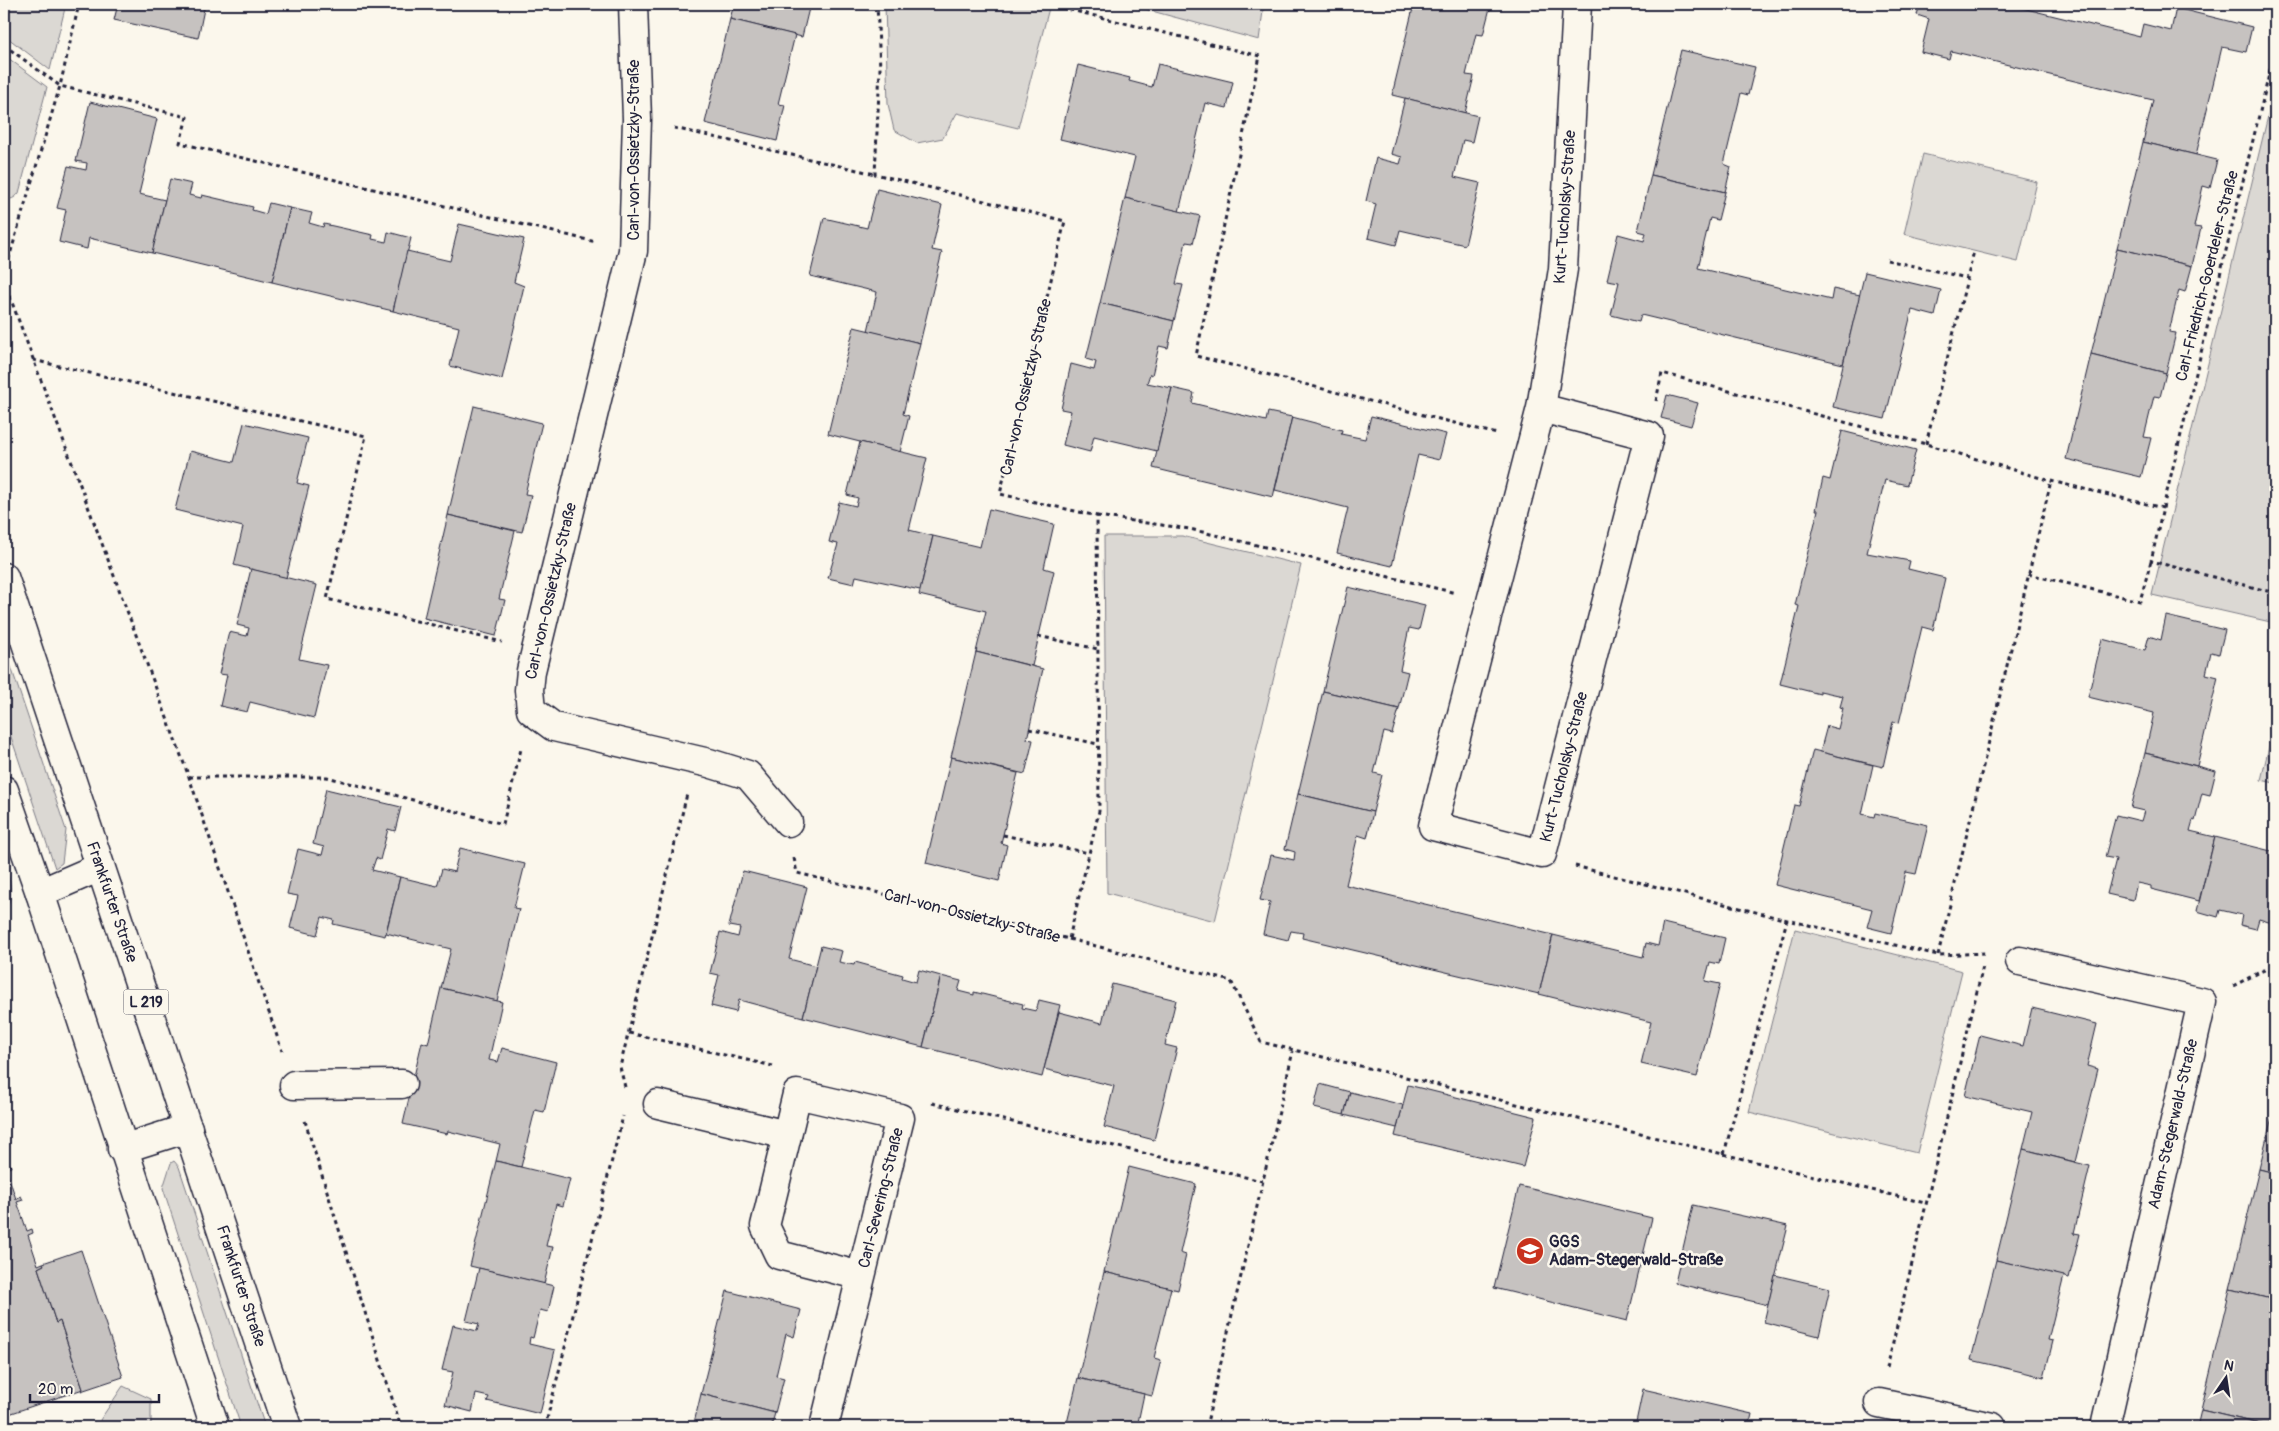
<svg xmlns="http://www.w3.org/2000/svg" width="2279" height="1431" viewBox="0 0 2279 1431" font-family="Pangolin,sans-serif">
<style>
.green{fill:#dbd8d3;stroke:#7e7d87}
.building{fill:#c6c2c0;stroke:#22223b}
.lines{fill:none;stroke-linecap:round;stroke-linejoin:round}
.minor-casing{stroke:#22223b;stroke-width:31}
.major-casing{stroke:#22223b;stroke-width:31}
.path{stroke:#22223b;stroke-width:3;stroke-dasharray:4 4;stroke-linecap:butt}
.minor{stroke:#fbf7ec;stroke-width:28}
.major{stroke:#fbf7ec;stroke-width:28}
.labels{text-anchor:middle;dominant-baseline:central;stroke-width:5;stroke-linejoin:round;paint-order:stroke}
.shield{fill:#fbf7ec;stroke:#636270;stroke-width:1}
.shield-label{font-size:15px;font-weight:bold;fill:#22223b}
.street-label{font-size:16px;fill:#22223b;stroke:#fbf7ec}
.poi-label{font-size:16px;font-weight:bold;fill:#22223b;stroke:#fbf7ec;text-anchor:start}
</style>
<rect width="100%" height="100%" fill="#fbf7ec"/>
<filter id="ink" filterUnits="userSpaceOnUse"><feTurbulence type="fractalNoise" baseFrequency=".02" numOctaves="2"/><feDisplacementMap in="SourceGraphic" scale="10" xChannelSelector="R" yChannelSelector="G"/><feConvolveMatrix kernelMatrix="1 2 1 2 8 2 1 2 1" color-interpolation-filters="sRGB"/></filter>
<g filter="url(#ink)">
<!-- green -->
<g class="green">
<path d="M4,4H66L50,70L4,35Z"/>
<path d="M885,4H1050L1018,128L957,113L943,138L917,143L894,130L888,104Z"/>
<path d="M1126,4H1264L1259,40Z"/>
<path d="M4,55L47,87L19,193C15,198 10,201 4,198Z"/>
<path d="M2275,87V623L2152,595Z"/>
<path d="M1923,154L2037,182L2018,262L1904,234Z"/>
<path d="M1104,536H1182L1301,565L1215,921L1107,893Z"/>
<path d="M4,646L66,830L62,863L55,868L4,716Z"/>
<path d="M2275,722V783L2261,780Z"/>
<path d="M4,860C9,877 16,896 4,911Z"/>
<path d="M1795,929L1962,971L1917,1153L1749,1112Z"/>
<path d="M174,1161L179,1167L265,1427H241L163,1188L171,1163Z"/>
<path d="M123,1386L151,1399V1427H102L100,1420Z"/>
</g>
<!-- building -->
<g class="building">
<path d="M118,4H205L198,38L114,20Z"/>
<path d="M734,4H810L802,37L730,19Z"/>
<path d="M1414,4H1474L1490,8L1483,35L1476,34L1466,75L1474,76L1465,113L1392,95Z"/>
<path d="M1920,4H2011L2010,5L2140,37L2143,24L2171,31L2176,8L2252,27L2246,52L2222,47L2196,155L2143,142L2153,100L1951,51L1949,59L1921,52L1929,19L1917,15Z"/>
<path d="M730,19L795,35L778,104L785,105L777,141L705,123Z"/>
<path d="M1681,50L1755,67L1748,95L1741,93L1724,164L1731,167L1725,192L1651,175Z"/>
<path d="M1158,64L1233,82L1227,108L1205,103L1179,212L1125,198L1135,157L1060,139L1078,65L1130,78L1129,81L1152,87Z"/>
<path d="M1405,98L1478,116L1472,142L1463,140L1454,177L1480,183L1465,245L1400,230L1396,245L1368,238L1376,204L1366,201L1376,158L1400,164L1402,157L1391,154Z"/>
<path d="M90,102L157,119L139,194L165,200L152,253L89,238L87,249L59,242L66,210L57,208L68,166L86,170L87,163L76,161Z"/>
<path d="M2143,142L2217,160L2210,188L2203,186L2194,227L2201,228L2192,266L2117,248Z"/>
<path d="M1651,175L1725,192L1718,220L1710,218L1698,268L1831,300L1833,289L1860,295L1843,364L1641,315L1639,322L1611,315L1619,282L1607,280L1618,234L1644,241L1646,233L1638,231Z"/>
<path d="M170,179L192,184L189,195L201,198L202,195L253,207L252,210L266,214L269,203L290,208L272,282L152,253Z"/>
<path d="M877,189L942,205L932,250L942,252L920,343L868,331L877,292L810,276L824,218L867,228Z"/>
<path d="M1125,198L1200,216L1193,243L1186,242L1176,284L1183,285L1174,321L1100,303Z"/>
<path d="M290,208L312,213L309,223L323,227L324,224L373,235L372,239L386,242L388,232L411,238L393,311L272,282Z"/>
<path d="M459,224L524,239L514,282L524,286L502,379L450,366L459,327L393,311L407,251L450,261Z"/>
<path d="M2117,248L2192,266L2185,292L2179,290L2169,332L2176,333L2166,373L2091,354Z"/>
<path d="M1865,272L1941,290L1935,316L1912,310L1885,419L1833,407Z"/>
<path d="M1100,303L1174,321L1168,348L1159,346L1152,375L1150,374L1147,383L1172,388L1157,451L1094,436L1090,452L1063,445L1071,411L1061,409L1071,364L1094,370L1096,362L1086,359Z"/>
<path d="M854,327L920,343L903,414L909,416L900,452L828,434Z"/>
<path d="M2091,354L2166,373L2160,397L2154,396L2144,437L2151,438L2141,477L2066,459Z"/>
<path d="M1172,388L1194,393L1192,403L1266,421L1268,412L1292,417L1273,497L1153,468Z"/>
<path d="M1667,395L1698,403L1691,426L1661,418Z"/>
<path d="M474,406L542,423L525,494L531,495L522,532L448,515Z"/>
<path d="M1371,416L1446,434L1439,460L1418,455L1392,566L1337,553L1348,508L1275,490L1292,417L1342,430L1341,434L1365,439Z"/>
<path d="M244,423L308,438L297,483L309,486L286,578L234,565L243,527L175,510L190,451L234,462Z"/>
<path d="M1842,431L1916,450L1907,485L1885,480L1867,553L1910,561L1908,569L1945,578L1933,630L1922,627L1899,723L1893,722L1883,767L1820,752L1827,726L1838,729L1843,708L1840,707L1843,696L1820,691V694L1780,684L1799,606L1795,605L1818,510H1816L1823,478L1830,480Z"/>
<path d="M860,442L927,458L909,530L933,536L920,590L856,576L854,584L828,578L838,544L829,542L839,502L856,506L858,498L847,495Z"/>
<path d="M989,509L1054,524L1044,568L1054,571L1032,666L976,652L986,611L919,595L933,536L980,547Z"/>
<path d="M448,515L515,531L499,599L505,600L496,636L424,618Z"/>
<path d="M251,569L317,585L299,659L327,665L314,718L250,702L247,712L220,706L227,675L219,674L229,632L247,636L249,628L237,625Z"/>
<path d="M1348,587L1425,605L1419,630L1409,628L1400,670L1408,672L1399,709L1323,691Z"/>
<path d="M2166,616L2225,630L2219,654L2211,652L2206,674L2218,677L2197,766L2145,753L2154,713L2088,697L2102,639L2145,650L2149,636L2161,640Z"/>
<path d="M976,652L1043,669L1027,739L1033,740L1025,774L951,757Z"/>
<path d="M1323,691L1399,709L1392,734L1384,732L1374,773L1382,775L1373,812L1298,794Z"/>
<path d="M1813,750L1873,765L1862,814L1874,817L1875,813L1928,825L1916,874L1906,872L1891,933L1867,927L1872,909L1775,885L1794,805L1799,806Z"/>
<path d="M2145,753L2216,771L2210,795L2202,793L2195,821L2193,820L2190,831L2215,837L2199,901L2151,889V886L2137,883L2133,900L2107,894L2116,859L2105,857L2116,815L2141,821L2144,811L2131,808Z"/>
<path d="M951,757L1018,773L1001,843L1007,845L999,881L926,863Z"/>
<path d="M326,789L401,807L395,831L388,829L380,860L376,858L372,870L400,877L385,936L333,924L334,920L322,917L317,935L290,928L298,896L287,894L298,849L322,855L324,847L313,844Z"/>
<path d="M1298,794L1373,812L1367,838L1358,835L1346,885L1553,935L1539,994L1302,938L1303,933L1291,931L1288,940L1263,934L1270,902L1260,900L1271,855L1294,860L1295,852L1285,849Z"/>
<path d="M2215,837L2275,852V924L2259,919L2256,929L2240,925L2242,915L2220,910L2218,917L2197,911Z"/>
<path d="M460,848L525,864L514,908L519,909L497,1001L441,988L451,949L386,933L400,877L437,886L442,869L454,872Z"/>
<path d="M743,871L807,887L789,959L816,966L803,1017L739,1000L736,1012L711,1006L719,975L710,973L720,932L738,937L740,928L729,926Z"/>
<path d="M1663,923L1725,938L1719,964L1710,962L1705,981L1720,984L1697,1077L1641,1064L1651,1022L1539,994L1553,935L1643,957L1646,943L1658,946Z"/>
<path d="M821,946L842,951L839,962L854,965L855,962L903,975L902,978L916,982L919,970L941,976L923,1047L803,1017Z"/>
<path d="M941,976L961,981L958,991L974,995V992L1023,1004L1022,1008L1036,1011L1039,1000L1060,1005L1042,1077L923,1047Z"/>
<path d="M1112,984L1176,1000L1165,1045L1177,1048L1154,1140L1104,1127L1114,1086L1044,1069L1059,1012L1102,1023Z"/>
<path d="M441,988L502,1002L489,1060L498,1062L502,1048L556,1062L544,1112L535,1110L521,1167L496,1161L500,1144L448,1131L447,1134L403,1124L422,1042L428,1044Z"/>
<path d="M2032,1008L2097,1024L2087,1066L2098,1069L2075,1162L2023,1149L2032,1112L1965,1096L1980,1035L2023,1046Z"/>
<path d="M1320,1084L1350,1092L1344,1115L1314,1108Z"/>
<path d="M1408,1085L1536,1117L1523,1167L1395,1136Z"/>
<path d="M1350,1092L1403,1105L1397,1128L1344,1115Z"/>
<path d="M2275,1105V1173L2259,1169Z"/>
<path d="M2023,1149L2090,1166L2074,1233L2080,1234L2069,1278L1996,1260Z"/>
<path d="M4,1161L5,1165L10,1164L11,1167L6,1169L16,1199L21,1196L23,1200L17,1202L21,1213L27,1231L32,1229L33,1233L28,1235L38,1265L43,1263L44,1265L38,1268L56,1323L60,1321L83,1389L6,1415L10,1427H4Z"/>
<path d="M496,1161L570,1179L563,1206L556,1204L546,1246L553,1247L544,1284L470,1266Z"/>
<path d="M1129,1167L1196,1184L1180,1253L1186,1255L1178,1290L1104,1272Z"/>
<path d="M2259,1169L2275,1173V1300L2230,1289Z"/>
<path d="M1519,1186L1652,1218L1627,1321L1494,1288Z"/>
<path d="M1693,1205L1788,1226L1768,1305L1675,1283Z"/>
<path d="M81,1250L123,1377L81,1391L83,1389L60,1321L56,1323L38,1268L44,1265L43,1263Z"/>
<path d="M1996,1260L2064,1276L2048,1340L2053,1341L2044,1377L1971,1360Z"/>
<path d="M479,1268L554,1286L548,1312L540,1310L533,1338L530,1337L529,1344L555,1350L540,1414L487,1401L489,1397L476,1394L472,1412L445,1405L453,1372L442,1370L453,1325L477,1331L479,1324L466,1321Z"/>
<path d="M1104,1272L1171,1288L1154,1358L1161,1360L1152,1396L1078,1378Z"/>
<path d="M1775,1275L1830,1288L1819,1336L1764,1322Z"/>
<path d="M2230,1289L2275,1300L2274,1427L2201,1410Z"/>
<path d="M727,1291L801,1310L794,1337L786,1334L776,1376L784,1378L775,1413L701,1394Z"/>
<path d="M1078,1378L1144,1394L1137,1427H1066Z"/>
<path d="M1643,1389L1752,1414L1749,1427H1635Z"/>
<path d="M701,1394L775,1413L771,1427H693Z"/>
<path d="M2201,1410L2273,1427H2197Z"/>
</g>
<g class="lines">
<defs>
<g id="minor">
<path d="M633,4L637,119L633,251L531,671L529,690L531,710L554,727L709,763L748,775L788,822"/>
<path d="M1541,408L1649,436L1542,854L1433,826L1541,408L1563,269L1577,4"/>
<path d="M40,893L100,867"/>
<path d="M2020,961L2202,1002L2105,1427"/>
<path d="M294,1085L402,1084"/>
<path d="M658,1104L787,1135"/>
<path d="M122,1149L188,1128"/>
<path d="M1879,1403L1992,1427"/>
<path d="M824,1427L900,1118L797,1094L765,1226L779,1255L861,1276"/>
</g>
<g id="major">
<path d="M4,577L287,1427"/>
<path d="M4,790L40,893L215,1427"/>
</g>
</defs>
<!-- minor casing -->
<use href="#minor" class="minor-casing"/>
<!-- major casing -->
<use href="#major" class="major-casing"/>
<!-- path -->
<g class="path">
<path d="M1046,4L1260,56L1196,356L1497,434"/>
<path d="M4,45L60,86L187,117L180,143L596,242"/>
<path d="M674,128L875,174"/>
<path d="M1887,260L1967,278"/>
<path d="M4,275L60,86L79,4"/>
<path d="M4,281L189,777L282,1051"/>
<path d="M33,360L366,436L327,599L502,642"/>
<path d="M1656,401L1662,373L1926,444L2051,481L2163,508L2151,561L2275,593"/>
<path d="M1926,444L1974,251"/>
<path d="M2163,508L2275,50"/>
<path d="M1097,516L1190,529L1456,593"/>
<path d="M2028,574L2140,601L2151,561"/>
<path d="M1038,636L1098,649"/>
<path d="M1029,729L1098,744"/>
<path d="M189,777H327L503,824L521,749"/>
<path d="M1003,835L1089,853"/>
<path d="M794,858L797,873L1069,939L1099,811L1097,516L1000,494L1065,221L875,174L880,69L877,4"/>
<path d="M1575,866L1787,920L1938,955L1986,953"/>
<path d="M1069,939L1231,981L1261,1042L1925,1203"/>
<path d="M1938,955L2051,481"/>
<path d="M2233,986L2264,970L2275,972"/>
<path d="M629,1033L773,1066"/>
<path d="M625,1087L620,1067L687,794"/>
<path d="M932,1103L1262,1181"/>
<path d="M305,1121L401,1427"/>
<path d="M1724,1154L1787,920"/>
<path d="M1887,1368L1983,966"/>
<path d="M545,1427L623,1116"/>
<path d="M1206,1427L1293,1051"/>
</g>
<!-- minor -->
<use href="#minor" class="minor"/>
<!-- major -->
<use href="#major" class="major"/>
</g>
</g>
<!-- icons -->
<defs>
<symbol id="school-disc" viewBox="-11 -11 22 22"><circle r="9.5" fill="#c8321e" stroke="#fbf7ec"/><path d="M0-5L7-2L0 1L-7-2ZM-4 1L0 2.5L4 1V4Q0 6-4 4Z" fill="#fff"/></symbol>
</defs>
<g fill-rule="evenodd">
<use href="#school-disc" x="1514" y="1235" width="32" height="32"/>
</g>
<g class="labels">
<!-- shield labels -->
<rect class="shield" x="123.5" y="989.5" width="45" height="25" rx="4"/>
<g class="shield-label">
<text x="146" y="1002">L 219</text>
</g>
<!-- street labels -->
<g class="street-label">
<text transform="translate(634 150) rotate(-90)">Carl-von-Ossietzky-Straße</text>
<text transform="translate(1565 207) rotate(-86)">Kurt-Tucholsky-Straße</text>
<text transform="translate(2207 276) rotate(-76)">Carl-Friedrich-Goerdeler-Straße</text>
<text transform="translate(1026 387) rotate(-77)">Carl-von-Ossietzky-Straße</text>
<text transform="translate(551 591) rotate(-77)">Carl-von-Ossietzky-Straße</text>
<text transform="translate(1564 767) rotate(-76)">Kurt-Tucholsky-Straße</text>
<text transform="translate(112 902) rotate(71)">Frankfurter Straße</text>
<text transform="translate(972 916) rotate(14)">Carl-von-Ossietzky-Straße</text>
<text transform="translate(2173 1124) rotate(-77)">Adam-Stegerwald-Straße</text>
<text transform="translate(881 1198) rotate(-76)">Carl-Severing-Straße</text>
<text transform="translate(241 1286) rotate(72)">Frankfurter Straße</text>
</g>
<!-- poi labels -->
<g class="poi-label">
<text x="1549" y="1242">GGS<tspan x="1549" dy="18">Adam-Stegerwald-Straße</tspan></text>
</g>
</g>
<!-- margin -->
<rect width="2279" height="1431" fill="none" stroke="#fbf7ec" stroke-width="20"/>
<rect x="10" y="10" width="2259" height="1411" fill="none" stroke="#22223b" stroke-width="2" filter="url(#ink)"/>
<!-- north arrow -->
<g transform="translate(2226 1378) rotate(13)" stroke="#fbf7ec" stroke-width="4" paint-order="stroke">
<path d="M0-4L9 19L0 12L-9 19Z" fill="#22223b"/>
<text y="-8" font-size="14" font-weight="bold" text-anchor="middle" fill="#22223b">N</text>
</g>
<!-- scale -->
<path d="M30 1394v8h129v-8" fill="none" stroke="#22223b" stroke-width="2.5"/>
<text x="38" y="1394" font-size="15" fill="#22223b" stroke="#fbf7ec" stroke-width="4" paint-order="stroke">20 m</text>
</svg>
